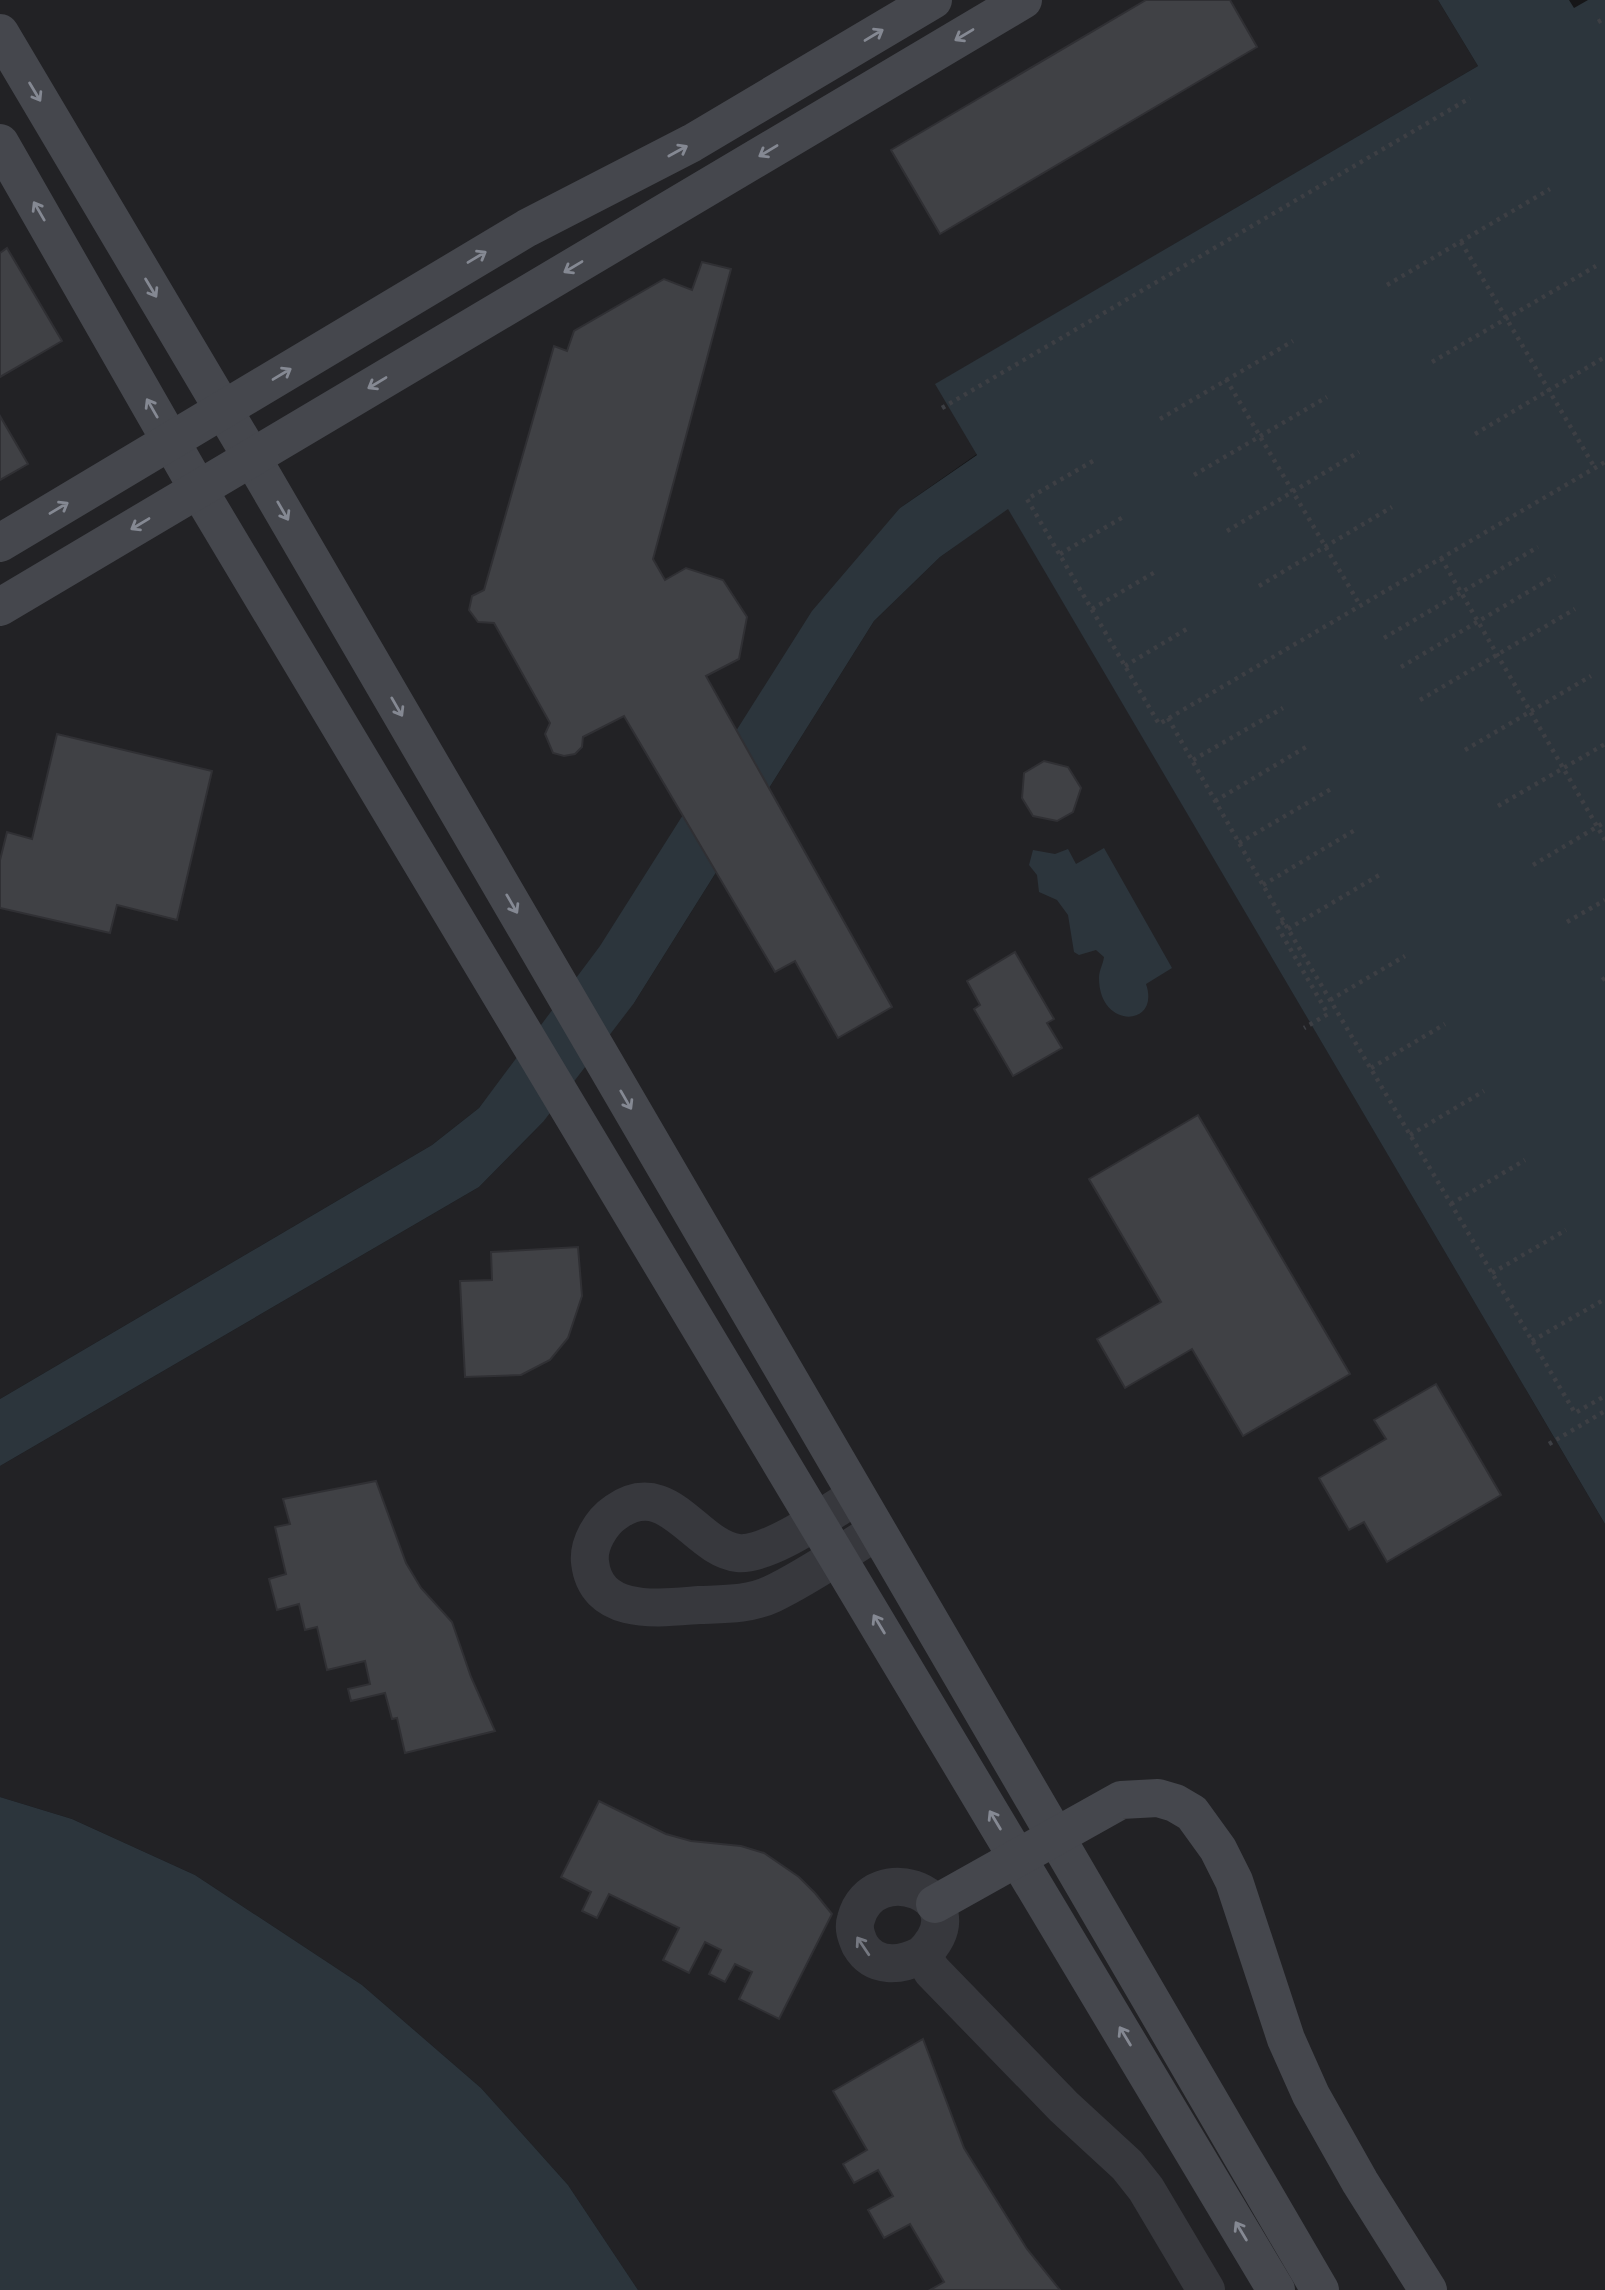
<svg xmlns="http://www.w3.org/2000/svg" width="1605" height="2290" viewBox="0 0 1605 2290" font-family="'Public Sans',sans-serif">
<style>
.built{fill:#222225}
.water{fill:#2c353c}
.building{fill:#404145;stroke:#303034;stroke-width:2}
.lines{fill:none;stroke-linecap:round;stroke-linejoin:round}
.path{stroke:#3d3f44;stroke-width:4.5;stroke-dasharray:3.5 5;stroke-linecap:butt}
.street{stroke:#37383d;stroke-width:38}
.secondary{stroke:#45474d;stroke-width:38}
.oneway{stroke:#858993}
.oneway2{stroke:#757881}
</style>
<rect width="100%" height="100%" fill="#161618"/>
<!-- built -->
<path class="built" d="M0,0H1438L1478,66L936,384L977,454L900,508L634,1003L874,621L940,557L1008,508L1605,1524V2290H638L568,2185L481,2088L362,1985L195,1875L72,1819L0,1797V1466L479,1187L543,1122L510,1068L479,1108L432,1145L0,1399Z"/>
<!-- water -->
<g class="water">
<path d="M1438,0H1569L1574,8L1588,0H1605V1524L1008,509L940,557L874,621L634,1003L543,1122L479,1187L0,1466V1399L432,1145L479,1108L600,946L812,611L900,508L977,455L935,384L1478,66Z"/>
<path d="M1104,848L1172,968L1146,984C1161,1027 1099,1030 1099,978C1099,970 1103,965 1104,957L1096,950L1079,955L1074,952L1068,915L1057,900L1039,892L1037,875L1029,865L1033,850L1055,854L1068,849L1076,864Z"/>
<path d="M0,1797L72,1819L195,1875L362,1985L481,2088L568,2185L638,2290H0Z"/>
</g>
<!-- building -->
<g class="building">
<path d="M1146,0H1230L1257,47L940,234L891,150Z"/>
<path d="M7,248L62,341L0,377V253Z"/>
<path d="M702,262L731,269L653,559L665,580L686,568L723,580L747,617L739,659L706,676L892,1007L838,1038L795,961L775,972L624,716L583,737L582,747L575,754L564,756L553,753L545,734L550,723L494,623L478,622L469,610L472,596L484,590L554,346L567,351L574,331L664,279L692,290Z"/>
<path d="M0,416L28,464L0,480Z"/>
<path d="M57,734L212,771L177,920L117,905L110,933L0,908V860L7,832L32,839Z"/>
<path d="M1044,761L1068,767L1081,788L1073,812L1057,821L1033,816L1022,798L1024,773Z"/>
<path d="M1015,952L1054,1019L1047,1023L1062,1048L1013,1076L974,1009L980,1005L967,981Z"/>
<path d="M1198,1115L1350,1374L1243,1436L1192,1349L1125,1388L1097,1339L1161,1302L1089,1179Z"/>
<path d="M578,1247L582,1296L568,1338L550,1360L521,1375L465,1377L460,1281L492,1280L491,1252Z"/>
<path d="M1436,1384L1501,1495L1387,1562L1364,1522L1349,1530L1319,1478L1386,1439L1374,1420Z"/>
<path d="M376,1481L406,1563L421,1588L452,1622L471,1677L495,1731L405,1753L397,1718L392,1719L385,1693L351,1701L348,1689L370,1684L365,1661L327,1670L317,1627L305,1630L299,1604L277,1610L269,1579L286,1574L275,1527L290,1524L283,1499Z"/>
<path d="M599,1801L666,1834L691,1841L741,1846L764,1853L799,1877L815,1893L832,1914L779,2019L739,1999L752,1972L735,1964L725,1982L709,1974L721,1950L705,1942L689,1973L663,1960L679,1928L609,1894L597,1918L582,1911L591,1892L561,1877Z"/>
<path d="M923,2039L964,2148L1027,2249L1060,2290H930L944,2282L910,2224L884,2238L868,2210L893,2196L878,2170L854,2183L843,2164L867,2150L833,2091Z"/>
</g>
<g class="lines">
<!-- path -->
<g class="path">
<path d="M1598,22L1605,18"/>
<path d="M1461,242L1595,468"/>
<path d="M1387,285L1550,189"/>
<path d="M1432,362L1596,266"/>
<path d="M1226,379L1360,605"/>
<path d="M942,408L1470,98"/>
<path d="M1160,419L1293,341"/>
<path d="M1475,434L1605,357"/>
<path d="M1093,461L1027,499L1159,724L1605,462"/>
<path d="M1194,475L1327,397"/>
<path d="M1227,531L1359,452"/>
<path d="M1060,554L1125,516"/>
<path d="M1441,558L1605,840"/>
<path d="M1259,586L1392,507"/>
<path d="M1092,609L1157,571"/>
<path d="M1384,638L1538,547"/>
<path d="M1125,666L1190,627"/>
<path d="M1401,667L1555,576"/>
<path d="M1420,700L1575,609"/>
<path d="M1168,718L1288,929L1575,1413L1605,1396"/>
<path d="M1465,750L1591,676"/>
<path d="M1193,760L1283,708"/>
<path d="M1215,801L1306,747"/>
<path d="M1498,806L1605,744"/>
<path d="M1239,843L1331,789"/>
<path d="M1533,865L1605,822"/>
<path d="M1263,885L1355,830"/>
<path d="M1284,922L1277,926L1328,1014L1304,1028"/>
<path d="M1567,922L1605,900"/>
<path d="M1288,929L1381,874"/>
<path d="M1602,980L1605,978"/>
<path d="M1330,1000L1405,956"/>
<path d="M1371,1068L1445,1024"/>
<path d="M1410,1135L1484,1091"/>
<path d="M1451,1204L1525,1160"/>
<path d="M1492,1273L1566,1230"/>
<path d="M1532,1341L1605,1299"/>
<path d="M1549,1444L1605,1411"/>
</g>
<!-- street -->
<g class="street">
<path d="M856,1496C829,1512 769,1556 738,1553C695,1548 668,1475 616,1512C601,1522 588,1544 590,1562C596,1617 659,1608 699,1605C723,1604 749,1605 772,1594C808,1577 843,1552 877,1531"/>
<path d="M922,1955C900,1966 874,1969 860,1945C856,1936 853,1928 856,1919C872,1856 983,1895 922,1955L932,1971L1064,2107L1127,2165L1146,2189L1206,2290"/>
</g>
<!-- secondary -->
<g class="secondary">
<path d="M0,33L252,458L1320,2290"/>
<path d="M0,143L198,489L1276,2290"/>
<path d="M0,543L527,228L692,143L933,0"/>
<path d="M0,607L1023,0"/>
<path d="M935,1904L1121,1800L1158,1798L1175,1803L1192,1813L1218,1849L1234,1881L1286,2039L1311,2095L1360,2182L1428,2290"/>
</g>
</g>
<!-- one-way arrows -->
<defs><path id="oneway-shaft" d="M-6 0H5M1.5-3L5.5 0L1.5 3" fill="none" stroke-width="1.6" stroke-linecap="round" stroke-linejoin="round" transform="scale(1.75)"/></defs>
<g class="oneway">
<use href="#oneway-shaft" transform="translate(874 35) rotate(-31)"/>
<use href="#oneway-shaft" transform="translate(964 35) rotate(149)"/>
<use href="#oneway-shaft" transform="translate(35 92) rotate(59)"/>
<use href="#oneway-shaft" transform="translate(678 151) rotate(-29)"/>
<use href="#oneway-shaft" transform="translate(768 151) rotate(149)"/>
<use href="#oneway-shaft" transform="translate(39 211) rotate(-120)"/>
<use href="#oneway-shaft" transform="translate(477 257) rotate(-31)"/>
<use href="#oneway-shaft" transform="translate(573 267) rotate(149)"/>
<use href="#oneway-shaft" transform="translate(151 288) rotate(59)"/>
<use href="#oneway-shaft" transform="translate(282 374) rotate(-31)"/>
<use href="#oneway-shaft" transform="translate(377 383) rotate(149)"/>
<use href="#oneway-shaft" transform="translate(152 408) rotate(-120)"/>
<use href="#oneway-shaft" transform="translate(59 508) rotate(-31)"/>
<use href="#oneway-shaft" transform="translate(283 511) rotate(60)"/>
<use href="#oneway-shaft" transform="translate(140 524) rotate(149)"/>
<use href="#oneway-shaft" transform="translate(397 707) rotate(60)"/>
<use href="#oneway-shaft" transform="translate(512 904) rotate(60)"/>
<use href="#oneway-shaft" transform="translate(626 1100) rotate(60)"/>
<use href="#oneway-shaft" transform="translate(879 1624) rotate(-121)"/>
<use href="#oneway-shaft" transform="translate(995 1820) rotate(-121)"/>
<use href="#oneway-shaft" transform="translate(1125 2036) rotate(-121)"/>
<use href="#oneway-shaft" transform="translate(1241 2231) rotate(-121)"/>
</g>
<use class="oneway2" href="#oneway-shaft" transform="translate(863 1946) rotate(-124)"/>
</svg>
